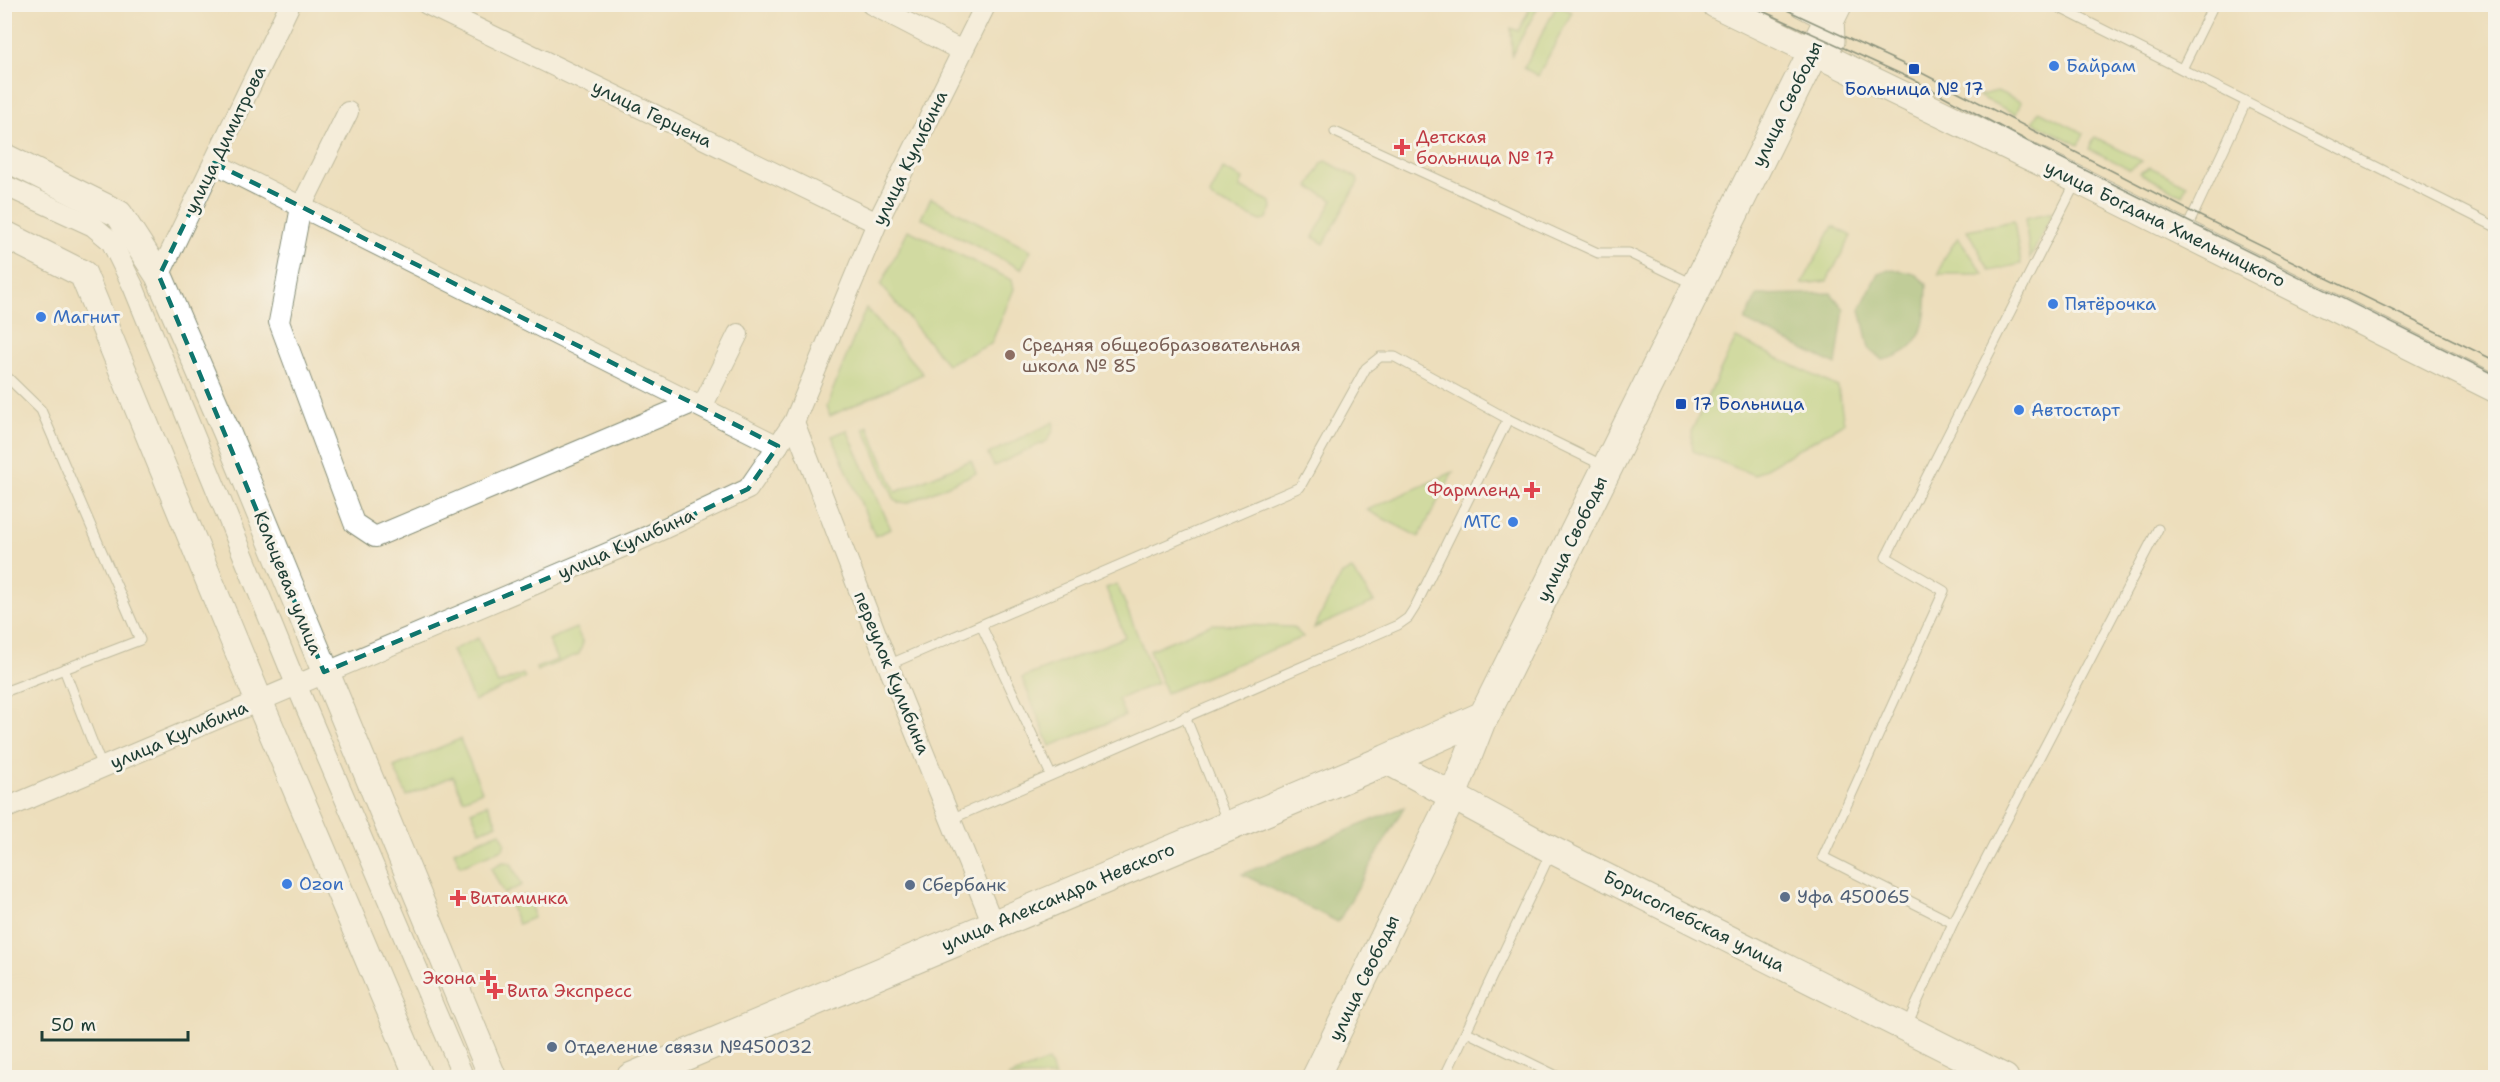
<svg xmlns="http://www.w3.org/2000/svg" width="2500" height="1082" viewBox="0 0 2500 1082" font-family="'Shantell Sans',sans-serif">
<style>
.green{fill:#afd680;stroke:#678a5a;stroke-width:1.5}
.forest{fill:#8bb76e;stroke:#557a51;stroke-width:1.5}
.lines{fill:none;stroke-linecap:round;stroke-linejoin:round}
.lane-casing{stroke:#868e78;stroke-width:11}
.street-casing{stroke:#868e78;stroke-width:22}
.secondary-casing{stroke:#868e78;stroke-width:29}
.primary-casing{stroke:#868e78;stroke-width:32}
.lane{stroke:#fff;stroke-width:9}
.street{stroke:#fff;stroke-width:20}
.secondary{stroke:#fff;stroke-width:27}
.primary{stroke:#fff;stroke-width:30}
.tram{stroke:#1f3d34;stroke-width:1.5}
.marked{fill:none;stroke:#0f766e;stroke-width:4.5;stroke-dasharray:12 8;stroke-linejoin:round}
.shop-dot{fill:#3f7fe0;stroke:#f7f3e8;stroke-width:2}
.transit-dot{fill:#1a4fb4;stroke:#f7f3e8;stroke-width:2}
.health-dot{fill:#e0444e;stroke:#f7f3e8;stroke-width:2}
.education-dot{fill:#8d6e63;stroke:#f7f3e8;stroke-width:2}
.service-dot{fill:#5c6f8a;stroke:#f7f3e8;stroke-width:2}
.labels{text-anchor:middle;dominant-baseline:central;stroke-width:6;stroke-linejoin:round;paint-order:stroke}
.shop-label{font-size:18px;fill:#366cbe;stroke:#f7f3e8;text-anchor:start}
.transit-label{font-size:18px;fill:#164399;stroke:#f7f3e8}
.street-label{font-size:18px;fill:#1f3d34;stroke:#f7f3e8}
.health-label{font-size:18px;fill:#be3a42;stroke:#f7f3e8;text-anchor:start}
.education-label{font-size:18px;fill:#785e54;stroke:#f7f3e8;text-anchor:start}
.service-label{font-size:18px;fill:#4e5e75;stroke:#f7f3e8;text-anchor:start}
</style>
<rect width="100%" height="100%" fill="#f7f3e8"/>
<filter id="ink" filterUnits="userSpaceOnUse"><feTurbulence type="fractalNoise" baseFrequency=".0167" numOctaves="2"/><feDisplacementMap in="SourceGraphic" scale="12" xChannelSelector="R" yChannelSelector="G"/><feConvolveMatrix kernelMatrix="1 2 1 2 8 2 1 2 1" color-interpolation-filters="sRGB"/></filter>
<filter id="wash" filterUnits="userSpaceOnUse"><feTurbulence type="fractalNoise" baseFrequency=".008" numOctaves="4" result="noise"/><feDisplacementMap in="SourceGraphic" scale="24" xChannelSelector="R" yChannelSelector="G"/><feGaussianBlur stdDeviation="1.35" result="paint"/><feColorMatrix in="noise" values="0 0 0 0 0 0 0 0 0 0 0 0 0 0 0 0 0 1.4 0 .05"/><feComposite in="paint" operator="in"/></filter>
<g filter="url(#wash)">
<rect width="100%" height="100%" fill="#eddebc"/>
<!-- green -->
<g class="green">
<path d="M1532,5H1539L1512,55L1511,28L1518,31Z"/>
<path d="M1557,5L1572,12L1538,76L1524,68Z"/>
<path d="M1997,91L2021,102L2016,114L1978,96Z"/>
<path d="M2039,111L2084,133L2078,145L2033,122Z"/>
<path d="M2095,137L2142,161L2130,169L2089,149Z"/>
<path d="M1326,161L1357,178L1358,182L1324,244L1313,237L1333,200L1309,187L1322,163Z"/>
<path d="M2150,167L2187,185L2182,195L2139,173Z"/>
<path d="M1223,169L1243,179L1240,187L1271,202L1272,208L1266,220L1261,221L1212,199L1210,195Z"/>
<path d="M931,198L1031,250L1021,269L921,218Z"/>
<path d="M2053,212L2030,259L2025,218Z"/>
<path d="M2014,221L2021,264L1990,271L1967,230Z"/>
<path d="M1833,226L1851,236L1827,281L1802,284Z"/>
<path d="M908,230L1012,280L1014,289L991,344L947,364L881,285Z"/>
<path d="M1958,237L1984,274H1939L1943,260Z"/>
<path d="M866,308L923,374L830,416L826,407Z"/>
<path d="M1736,338L1838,387L1844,423L1754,475L1693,451L1691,432Z"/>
<path d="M1054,422L1053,431L1047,441L994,466L988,454Z"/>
<path d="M868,426L896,492L971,460L976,473L907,503H899L894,498L864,428Z"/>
<path d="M847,430L891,529L875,536L832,436Z"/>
<path d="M1453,472L1419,537L1367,510Z"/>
<path d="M1352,570L1374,602L1314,628L1342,574Z"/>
<path d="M1117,584L1157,683L1118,699L1125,716L1050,746L1022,678L1125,637L1106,588Z"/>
<path d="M1212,624L1293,627L1303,637L1166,693L1149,650Z"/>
<path d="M576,628L583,643L579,654L537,671L536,668L557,660L548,640Z"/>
<path d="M478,638L498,684L523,674L525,678L474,701L452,650Z"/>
<path d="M460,739L482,791L463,799L453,776L407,796L394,767Z"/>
<path d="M488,804L497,824L480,831L471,811Z"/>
<path d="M500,832L505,842L503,849L460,866L454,851Z"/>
<path d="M503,862L511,863L522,885L504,894L491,868Z"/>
<path d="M526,895L533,912V918L518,924L509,902Z"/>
<path d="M1048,1061L1055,1077H1008Z"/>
</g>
<!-- forest -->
<g class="forest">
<path d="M1893,269L1915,274L1927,284C1926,322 1925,352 1882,360L1869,348L1860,309L1878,273Z"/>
<path d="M1831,293L1844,309L1836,365L1745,321L1757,295Z"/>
<path d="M1404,807L1338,922L1242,874Z"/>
</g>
</g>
<g filter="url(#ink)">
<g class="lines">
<defs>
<g id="lane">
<path d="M2052,4L2496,227"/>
<path d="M2182,69L2214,4"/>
<path d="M1335,132L1598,253H1629L1693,284"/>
<path d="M2186,230L2246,102"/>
<path d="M4,374L41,410L140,640L4,692"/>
<path d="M981,625L1051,775"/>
<path d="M888,665L1300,487L1366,368L1380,357H1395L1508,419L1604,466"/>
<path d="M64,669L102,767"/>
<path d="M1185,716L1228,823"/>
<path d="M951,819L1398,625L1408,618L1415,607L1508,419"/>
<path d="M1953,923L1823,857L1944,591L1886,557L2076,182"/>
<path d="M1907,1025L1953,923L2158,529"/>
<path d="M1467,1032L1561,1078"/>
<path d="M1444,1078L1551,852"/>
</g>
<g id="street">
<path d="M427,4L877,223"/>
<path d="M871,4L962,51"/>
<path d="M348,112L301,207L279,322L354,523L375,537L692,403"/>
<path d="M214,163L778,446"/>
<path d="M4,185L93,226L111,241L133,286L296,684L464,1078"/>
<path d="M159,276L290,4"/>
<path d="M702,407L738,334"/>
<path d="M794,422L888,665L993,924"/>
<path d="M4,809L646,537L748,489L794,422L877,223L986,4"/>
</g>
<g id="secondary">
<path d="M1715,4L2078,180L2496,389"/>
<path d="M1803,4L1830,18L1831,41"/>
<path d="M4,157L119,214L159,276L227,433L493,1078"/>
<path d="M4,234L83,274L259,701L419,1078"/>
<path d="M1386,760L1552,850L2005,1078"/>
<path d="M1315,1078L1452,798L1484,716"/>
</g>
<path id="primary" d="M631,1078L1386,760L1484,716L1837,4"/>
</defs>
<!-- lane casing -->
<use href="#lane" class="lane-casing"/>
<!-- street casing -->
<use href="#street" class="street-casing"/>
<!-- secondary casing -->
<use href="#secondary" class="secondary-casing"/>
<!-- primary casing -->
<use href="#primary" class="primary-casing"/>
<!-- lane -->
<use href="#lane" class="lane"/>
<!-- street -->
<use href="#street" class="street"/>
<!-- secondary -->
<use href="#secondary" class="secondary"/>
<!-- primary -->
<use href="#primary" class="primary"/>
<!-- tram -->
<g class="tram">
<path d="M1747,4L1912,79L2029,142L2496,375"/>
<path d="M1774,4L1914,69L2194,213L2496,361"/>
</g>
</g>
</g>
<!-- marked area -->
<path d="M0 0H2500V1082H0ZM214,163L778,446L748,489L646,537L324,672L159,276Z" fill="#eddebc" fill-opacity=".55" fill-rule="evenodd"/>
<path class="marked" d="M214,163L778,446L748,489L646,537L324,672L159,276Z"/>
<!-- markers -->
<g class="shop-dot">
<circle cx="2054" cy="66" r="6"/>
<circle cx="2053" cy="304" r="6"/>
<circle cx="41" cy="317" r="6"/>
<circle cx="2019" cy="410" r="6"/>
<circle cx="1513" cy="522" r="6"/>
<circle cx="287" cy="884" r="6"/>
</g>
<g class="transit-dot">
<rect x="1908" y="63" width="12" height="12" rx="3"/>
<rect x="1675" y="398" width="12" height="12" rx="3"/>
</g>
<g class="health-dot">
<path d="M1399 138h6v6h6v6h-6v6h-6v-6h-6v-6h6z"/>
<path d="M1529 481h6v6h6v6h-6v6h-6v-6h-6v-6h6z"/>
<path d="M455 889h6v6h6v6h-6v6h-6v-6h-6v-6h6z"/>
<path d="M485 969h6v6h6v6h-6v6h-6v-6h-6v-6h6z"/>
<path d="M492 982h6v6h6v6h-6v6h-6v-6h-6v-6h6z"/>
</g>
<circle class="education-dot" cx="1010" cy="355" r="6"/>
<g class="service-dot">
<circle cx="910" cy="885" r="6"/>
<circle cx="1785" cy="897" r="6"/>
<circle cx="552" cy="1047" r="6"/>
</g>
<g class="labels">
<!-- shop labels -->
<g class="shop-label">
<text x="2066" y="66">Байрам</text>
<text x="2065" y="304">Пятёрочка</text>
<text x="53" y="317">Магнит</text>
<text x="2031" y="410">Автостарт</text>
<text x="1501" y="522" text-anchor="end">МТС</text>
<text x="299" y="884">Ozon</text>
</g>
<!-- transit labels -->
<g class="transit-label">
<text x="1914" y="89">Больница № 17</text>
<text x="1693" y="404" text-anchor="start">17 Больница</text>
</g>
<!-- street labels -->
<g class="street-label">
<text transform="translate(1787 104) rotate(-64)">улица Свободы</text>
<text transform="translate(652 114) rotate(26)">улица Герцена</text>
<text transform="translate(225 140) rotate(-64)">улица Димитрова</text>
<text transform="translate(910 158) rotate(-64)">улица Кулибина</text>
<text transform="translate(2165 224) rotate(26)">улица Богдана Хмельницкого</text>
<text transform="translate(1572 539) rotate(-64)">улица Свободы</text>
<text transform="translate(626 544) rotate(-24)">улица Кулибина</text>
<text transform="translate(288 583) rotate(68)">Кольцевая улица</text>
<text transform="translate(892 673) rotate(68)">переулок Кулибина</text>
<text transform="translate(179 735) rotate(-23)">улица Кулибина</text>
<text transform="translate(1058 897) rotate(-23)">улица Александра Невского</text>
<text transform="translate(1694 921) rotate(27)">Борисоглебская улица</text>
<text transform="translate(1364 978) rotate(-64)">улица Свободы</text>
</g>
<!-- health labels -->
<g class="health-label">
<text x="1416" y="137">Детская<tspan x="1416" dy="21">больница № 17</tspan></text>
<text x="1520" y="490" text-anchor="end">Фармленд</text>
<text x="470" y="898">Витаминка</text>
<text x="476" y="978" text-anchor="end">Экона</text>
<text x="507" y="991">Вита Экспресс</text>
</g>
<!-- education labels -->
<g class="education-label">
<text x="1022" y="345">Средняя общеобразовательная<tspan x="1022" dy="21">школа № 85</tspan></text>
</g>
<!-- service labels -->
<g class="service-label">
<text x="922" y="885">Сбербанк</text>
<text x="1797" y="897">Уфа 450065</text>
<text x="564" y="1047">Отделение связи №450032</text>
</g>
</g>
<!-- margin -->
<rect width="2500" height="1082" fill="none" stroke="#f7f3e8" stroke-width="24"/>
<!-- scale -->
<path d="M42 1031v9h146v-9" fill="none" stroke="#1f3d34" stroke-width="3"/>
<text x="51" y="1031" font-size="18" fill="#1f3d34" stroke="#f7f3e8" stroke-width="4.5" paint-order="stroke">50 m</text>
</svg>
